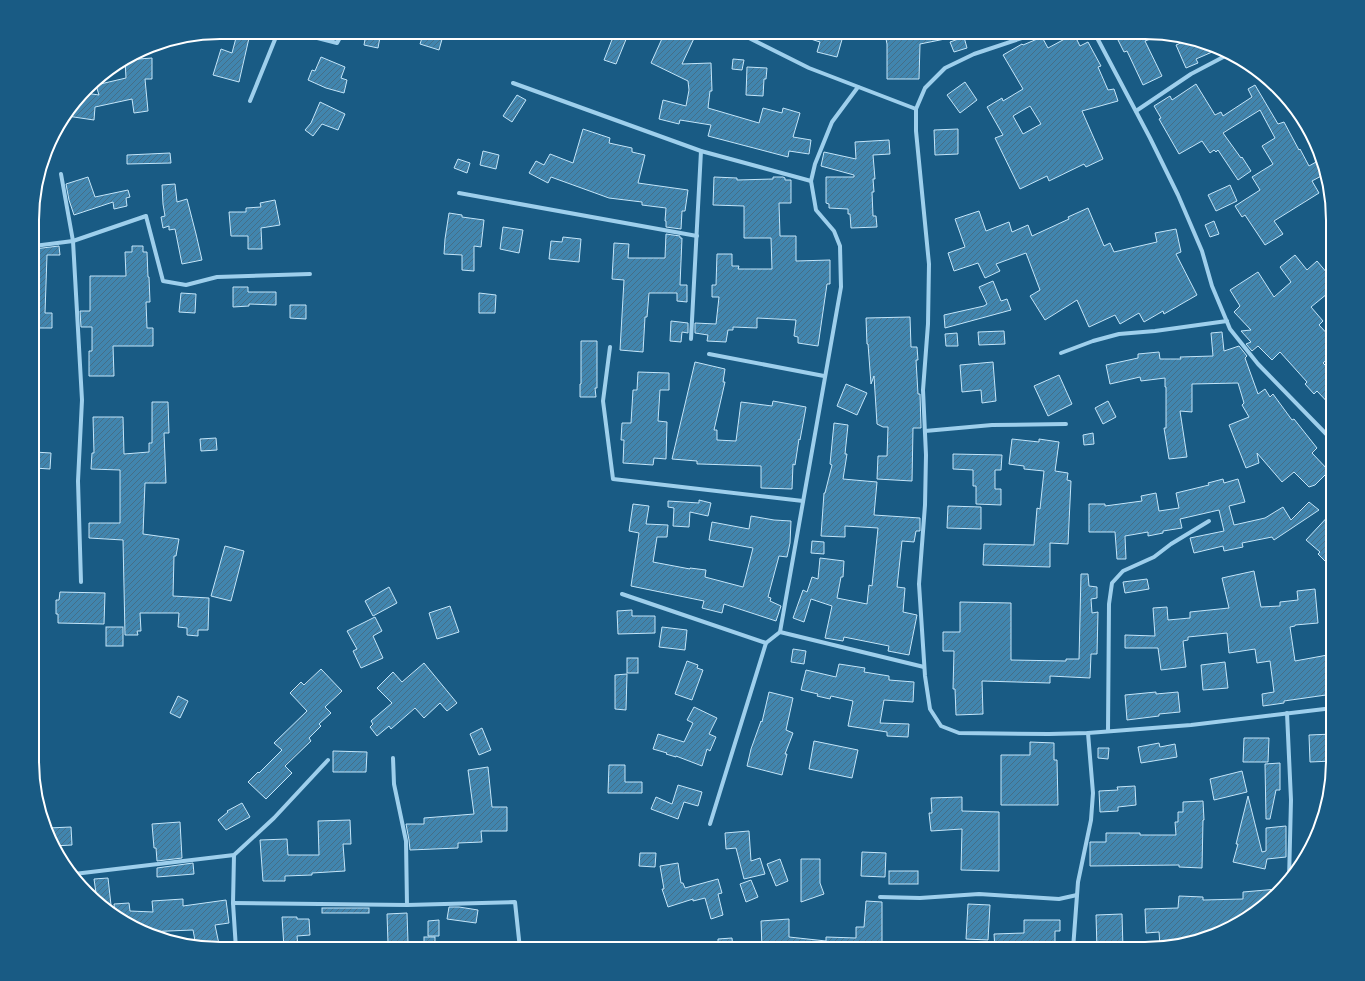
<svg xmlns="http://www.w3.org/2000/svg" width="1365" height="981" viewBox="0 0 1365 981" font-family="'Fira Sans Condensed',sans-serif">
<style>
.building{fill:url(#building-hatch);stroke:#c3e5f9;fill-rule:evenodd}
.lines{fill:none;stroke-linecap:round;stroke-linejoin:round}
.street{stroke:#9ecfec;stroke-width:4}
.rim{fill:none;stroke:#fff;stroke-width:2}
</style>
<defs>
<pattern id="building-hatch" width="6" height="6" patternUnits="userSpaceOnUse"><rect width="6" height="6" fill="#4185ae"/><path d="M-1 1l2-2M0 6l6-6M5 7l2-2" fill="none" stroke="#456e87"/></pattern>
</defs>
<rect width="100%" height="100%" fill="#195b84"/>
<!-- building -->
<g class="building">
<path d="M424,32H444L439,50L420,44Z"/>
<path d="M615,32H629L616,64L604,60Z"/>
<path d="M665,32H697L682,64L711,63L712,91H710L708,108L759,123L763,108L782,113L783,108L800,113L793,137L811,140L809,154L789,151L788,157L708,136L711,125L680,120L679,124L659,119L663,100L686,106L689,90L688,81L651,63Z"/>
<path d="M796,32H827L843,36L837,57L817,52L820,42L795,34Z"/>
<path d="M893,32H954L955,37L920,44L919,79H887V44L885,34Z"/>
<path d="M1114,32H1157L1164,34L1145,41L1162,76L1143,85L1127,51L1124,52Z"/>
<path d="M237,34L249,38L239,82L213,75L221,49L232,53Z"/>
<path d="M366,34L380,37L378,48L364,45Z"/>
<path d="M1074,34L1080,46L1088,42L1101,66L1098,67L1108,90L1114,89L1118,101L1082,111L1103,159L1086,167L1084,164L1049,181L1047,176L1020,189L995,138L1003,135L987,107L1002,98L1003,101L1023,89L1003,55L1022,44L1023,45L1042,37L1048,48ZM1030,106L1041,124L1023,134L1013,116Z"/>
<path d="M964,37L967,48L954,52L950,42Z"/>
<path d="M1190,39L1206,42L1219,49L1196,59L1198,63L1186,68L1176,45Z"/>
<path d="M321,57L345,67L341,78L347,80L344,93L326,88L308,80L312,70L315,71Z"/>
<path d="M152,58V79H145L148,111L134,113L132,99L95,107L94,120L67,116L85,93L99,95L96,85L126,78L125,60Z"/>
<path d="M733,59L744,60L742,70L732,69Z"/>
<path d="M747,67L767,68L766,79H764L763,96L746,95Z"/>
<path d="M965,82L977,100L960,113L947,95Z"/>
<path d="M1196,84L1215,115L1221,112L1223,116L1252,97L1248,89L1255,85L1278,124L1284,122L1299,150L1300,149L1309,166L1316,162L1323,175L1312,181L1319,193L1274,221L1283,234L1265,245L1245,215L1242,217L1235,206L1260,190L1252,177L1273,164L1262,146L1275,138L1260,110L1223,133L1241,158L1242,157L1251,171L1238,180L1218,150L1216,152L1214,150L1210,153L1202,141L1179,154L1159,119L1161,118L1154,106L1170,96L1172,100Z"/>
<path d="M517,95L526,100L512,122L503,116Z"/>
<path d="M320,102L345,114L338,130L322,124L313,136L305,130L311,123Z"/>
<path d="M583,129L610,138L609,143L632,148V152L645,155L638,183L688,190L685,211H682L681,229L666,227V221H665L666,208L642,205V202L609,198L551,177L548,183L529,173L536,161L544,165L550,154L573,163Z"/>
<path d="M958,129V154L935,155L934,130Z"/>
<path d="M889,140L890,154L873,155L875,179H873L874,192H872L873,216H876L877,227L851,228L850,214H848V209L829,208V204L826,203V177H854V175L821,166L824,152L856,159L855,142Z"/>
<path d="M483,151L499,155L496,169L480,165Z"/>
<path d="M170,153L171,163L127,164V155Z"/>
<path d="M458,159L470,163L467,173L454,168Z"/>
<path d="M88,177L95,197L128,190L130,197L126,198L127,206L114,209L113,202L74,215L69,200L66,184Z"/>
<path d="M714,177L737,178V180L773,179V177H783L785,178V180H791V203H779L780,236H796V261L830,260V284H827L818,346L798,343V337L794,336L796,320L757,318V328L733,327V330H728L726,342L707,341L708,335L695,333V323L716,324L719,297H712V285H716L717,254H732V266H739L738,269H772L771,238H744V206L713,205Z"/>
<path d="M175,184L177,202L187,199L196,234L202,260L182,264L175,229L169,230V226L163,228L161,217L165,216L163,204L162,185Z"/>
<path d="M1230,185L1237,201L1216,211L1208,195Z"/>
<path d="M275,200L280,225L261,228L262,249H248V236H231L229,212H246V208L261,207L260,203Z"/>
<path d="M1088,208L1104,246L1110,243L1114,252L1157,242L1155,233L1176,229L1181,252L1176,254L1197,295L1164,314L1163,311L1144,322L1139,313L1120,324L1115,315L1089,327L1077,300L1045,320L1030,296L1040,290L1026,253L996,264L1000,271L985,278L978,263L954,271L948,253L965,247L955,219L979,211L986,231L1009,222L1012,232L1028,225L1032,236L1069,219L1068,217Z"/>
<path d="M449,213L462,215V217L484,220L481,247L474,246V271L462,270V255L444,254L445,239Z"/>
<path d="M1214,221L1219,234L1210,237L1205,225Z"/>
<path d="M503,227L523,230L519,253L500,249Z"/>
<path d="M666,234L680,236V238H682L680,285H687V302L677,301V293H649L647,317H645L643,352L620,350L624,280L612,279L614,243L629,244L628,258H665Z"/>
<path d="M563,237L581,239L579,262L549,259L551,241L562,242Z"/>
<path d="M59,246L60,255H47L45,313H52V328H34V249Z"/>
<path d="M132,246H143V252H147L148,277H149L150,302H146L147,328H153V346H113L114,376H89V351H92V327H81L80,311H90V276H126L125,252H132Z"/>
<path d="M1295,255L1307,270L1317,261L1333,280V289L1311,307L1323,321L1319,325L1333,340V354L1323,363L1333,373V408L1317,391L1314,394L1305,384L1307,382L1280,352L1272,360L1258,346L1252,351L1246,344L1251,342L1241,331L1251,330L1234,312L1240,306L1230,290L1258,272L1274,297L1291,282L1280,267Z"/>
<path d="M993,281L1001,301L1007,299L1011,310L945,328L944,315L984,306L987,304L979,287Z"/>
<path d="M233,287H248V292H276V305L249,304V306L233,307Z"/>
<path d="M181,293L196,294L195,313L179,312Z"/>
<path d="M479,293L496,295L495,313H479Z"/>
<path d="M290,305H306V319L290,318Z"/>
<path d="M910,317L911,347H917L918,360H916L918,394H920L921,427V428H913L912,481L877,479L878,456H887L888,427H883L877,424L874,376L871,384L868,344H867L866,318Z"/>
<path d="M671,321L688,323V333L682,332L681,342L670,341Z"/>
<path d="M1004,331L1005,344L979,345L978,332Z"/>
<path d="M1222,332L1224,351L1239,346L1247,356L1245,358L1258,394L1265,389L1270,397L1273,394L1292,420L1294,419L1317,448L1312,453L1329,471L1315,485L1309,487L1294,472L1282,482L1257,453L1259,463L1246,468L1229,425L1249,417L1242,405L1244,403L1238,383L1192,384V412L1180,411L1187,457L1169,459L1164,428H1166V387H1165V378L1141,381L1140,377L1110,384L1106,365L1138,358V354L1159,352L1160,359H1181L1180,357L1213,356L1211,333Z"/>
<path d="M957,333L958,346H946L945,334Z"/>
<path d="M581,341H597V388H595L596,397H580V384H581Z"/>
<path d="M695,362L725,369L723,382H725L714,430H717V440L736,441L741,402L772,406L773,401L806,407L800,440L799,439L795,465L793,464L792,489L761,488V466L700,464H697V461L672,459Z"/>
<path d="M993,362L996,401L982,403L981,390L962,392L960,365Z"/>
<path d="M638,372L669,373V390H660L658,421L667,422L666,459L654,458L653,465L623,463L624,440H621L622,423H631L633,390H637Z"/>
<path d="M1059,375L1072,404L1048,416L1034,386Z"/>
<path d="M846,384L867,393L857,415L837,406Z"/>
<path d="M1108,401L1116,417L1103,424L1095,408Z"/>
<path d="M152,402H168L169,433H164L166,483H145L143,534L179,539L176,556H174L173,596L209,598L208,630H198V636L187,635V628L178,627L179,613H140L141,631H137L138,635H125L123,540L89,538V523H120V470L91,469L92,453H94L93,417H123L124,454L149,452V443H152Z"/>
<path d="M834,423L848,425L845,454H847L843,479L877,482L874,515L920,518V531H916L914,542L902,541L897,587L905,588L903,612L917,615L909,655L888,651L889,646L844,637L843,641L825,638L832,606L811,599L804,622L793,618L803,590L807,592L812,577L818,579L820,558L844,561L843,577H841L837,598L867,604L869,585L872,586L878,528L845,526V537L821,536L824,493H825L832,465L830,464Z"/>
<path d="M1093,433L1094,444L1084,445L1083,435Z"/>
<path d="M216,438L217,450L201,451L200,439Z"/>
<path d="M1012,439L1039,442V439L1059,442L1055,471L1068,473L1067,480L1071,481L1068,544L1050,543V567L983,565L984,544L1034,545L1037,508L1040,509L1044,471L1024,469V466L1009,464Z"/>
<path d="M34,452L51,453L50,469L34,468Z"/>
<path d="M953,454L1002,455L1001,470H995V489H1001V505L976,504V486H973V470L953,469Z"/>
<path d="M1223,479L1224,483L1238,479L1245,502L1229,506L1234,525L1265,518L1283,507L1291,520L1309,502L1319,510L1274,540L1272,537L1242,543L1243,547L1224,551L1223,546L1194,553L1190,538L1224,531L1219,510L1180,519L1182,528L1163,531V533L1148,536V532L1125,536L1126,559H1117L1115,532H1089V504H1105V506L1142,501L1141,496L1156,493L1159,511L1179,508L1176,493L1209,485L1208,483Z"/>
<path d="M699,500L711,503L708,516L690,512L689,527L673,526L674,508L668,507V501L699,503Z"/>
<path d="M633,504L649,506L646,524L668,525L667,537H657L653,562L690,569V568L706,570L705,577L743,587L753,548L709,540L712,522L749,529L751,516L774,520L791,521L790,543L787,557L779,556L768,597L771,598L770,601L781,606L776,621L724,604L722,613L702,608L704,601L631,586L639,533L629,531Z"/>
<path d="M948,506L981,507V529L947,528Z"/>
<path d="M1333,511V569L1318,554L1320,552L1306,540Z"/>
<path d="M812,541L824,542V554L811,553Z"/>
<path d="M225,546L244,551L231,601L211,596Z"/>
<path d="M1254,571L1261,607L1280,606V602L1298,600L1297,591L1315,589L1318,623L1295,625V626L1290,627L1295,661L1333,654V694L1284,701V703L1263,706L1262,694L1274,692L1270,661L1257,663L1255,649L1229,653L1227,633L1188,637V640L1183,641L1186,667L1161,670L1158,648H1125V635L1155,636L1153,608L1167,607L1168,620L1190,618V612L1229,608L1222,578Z"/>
<path d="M1081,574H1088L1089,586L1097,587V598L1091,599L1092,613L1098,612L1097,654H1091L1090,678L1050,676V683L982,681L983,714L956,715L955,689H953L954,651H943V632H960V602L1011,603V660L1066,661V659H1079Z"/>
<path d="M1147,579L1149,589L1125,593L1123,582Z"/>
<path d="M389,587L397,603L373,616L365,601Z"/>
<path d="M60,592L105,593L104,624L58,623V614H56V600H59Z"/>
<path d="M450,606L459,632L437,639L429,613Z"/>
<path d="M632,610V616H655V633L618,634L617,611Z"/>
<path d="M375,617L382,631L373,636L383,658L361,668L353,651L357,649L347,631Z"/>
<rect x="106" y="627" width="17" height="19"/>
<path d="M662,627L687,630L685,650L659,647Z"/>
<path d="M793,649L806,651L804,664L791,662Z"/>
<rect x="627" y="658" width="11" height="15"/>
<path d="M687,661L698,665L697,668L703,670L692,700L675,694Z"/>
<path d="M1225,662L1228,688L1203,690L1201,665Z"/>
<path d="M424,663L457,703L447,711L440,703L424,718L415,708L391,729L389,726L377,736L370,727L373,724L371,721L392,703L377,688L393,672L402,682Z"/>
<path d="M839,664L865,668L864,672L889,676V680L914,682L913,702L884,700L880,723L909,724L908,737L887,736V732L848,726L853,701L831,696L830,699L817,696L818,694L801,690L806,670L836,677Z"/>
<path d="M321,669L342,691L325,707L331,713L319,724L321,726L309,738L311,741L285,766L292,773L266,799L248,782L258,772L259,773L282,750L274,743L307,711L290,693L301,682L304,685Z"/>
<path d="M627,674L626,710L615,709V675Z"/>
<path d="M769,692L793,698L786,730L793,733L785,754H787L782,775L747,766L751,749L761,721L762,722Z"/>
<path d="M1156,692V694L1178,692L1180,712L1159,714V716L1127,720L1125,695Z"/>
<path d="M178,696L188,701L180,718L170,713Z"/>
<path d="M694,707L717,718L709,734L716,737L710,751L707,749L702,766L676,756V757L666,754L667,753L653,749L658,734L684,742L693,723L687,720Z"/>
<path d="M482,728L491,750L479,755L470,734Z"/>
<path d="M1333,734V761L1310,762L1309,735Z"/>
<path d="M1244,738H1269L1268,762H1243Z"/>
<path d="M814,741L858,750L852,778L809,769Z"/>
<path d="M1030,742L1054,743V760H1057L1058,805H1001V755H1030Z"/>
<path d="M1159,743L1160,747L1175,744L1177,757L1141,763L1138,747Z"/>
<path d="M1098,748H1109L1108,759L1098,758Z"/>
<path d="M333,751L367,752L366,772H333Z"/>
<path d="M1280,763V790H1276L1270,819H1266L1265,764Z"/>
<path d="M609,765H625V782H642V793H608Z"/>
<path d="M488,767L492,807H507V831H481L482,842L458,843V848L410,850L409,840L406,824H424V818L474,814L468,770Z"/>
<path d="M1242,771L1247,792L1214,800L1210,779Z"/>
<path d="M678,785L702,792L698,806L684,802L678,819L651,809L656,797L672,804Z"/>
<path d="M1135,786L1136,805L1118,807V811L1100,812L1099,791L1118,790L1117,787Z"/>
<path d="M1248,796L1262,852L1266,851V828L1286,826V857L1267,859L1265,869L1233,862L1238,844H1236Z"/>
<path d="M962,797V811L999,812V871L961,870L962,829L931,831L929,813H932L931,798Z"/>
<path d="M1203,801L1204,820H1203L1202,868L1179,867V865L1090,866V842H1106V833H1140V835H1176L1175,822H1178V812H1183V802Z"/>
<path d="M242,803L250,817L226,830L218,820L228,812L227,811Z"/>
<path d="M350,820L351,844H343L345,871L312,873V875L285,876V881H263L260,840L287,839L288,855H319L318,821Z"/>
<path d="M180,822L182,858L157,861L156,848H154L152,824Z"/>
<path d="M71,827L72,845L54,846L48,828Z"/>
<path d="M749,831L751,861L760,858L765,874L744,879L736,848L726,849L725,833Z"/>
<path d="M862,852L886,853L885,877L861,876Z"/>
<path d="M640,853H656L655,867L639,866Z"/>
<path d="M780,859L788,881L776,886L767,864Z"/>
<path d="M801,859H820V883L824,894L801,902Z"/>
<path d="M193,863L194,874L157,877V868Z"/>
<path d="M678,863L681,883H683L685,888L718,879L722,893L718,894L723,915L711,919L705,898L693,901V899L668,907L662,889H664L660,866Z"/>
<rect x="889" y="871" width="29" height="13"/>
<path d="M108,878L112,914L105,910L97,900L94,879Z"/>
<path d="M751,880L758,897L746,902L740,884Z"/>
<path d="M1278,889L1229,930L1160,946L1159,932L1146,933L1145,909L1178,908L1179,896L1203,897V900L1243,899V892Z"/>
<path d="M183,899V906L226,900L229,923L215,925L220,949H208L196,946L193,930L144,932L115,916L114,904L129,903L130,911L153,912L152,901Z"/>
<path d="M866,901L882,902V949H762L761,921L789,919V937L826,941V937L856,938V927H864Z"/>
<path d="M968,904L990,905L988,940L966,939Z"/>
<path d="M449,907H459L478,910L476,923L447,919Z"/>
<rect x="322" y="908" width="47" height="5"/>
<path d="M407,913L408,942L388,943L387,914Z"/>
<path d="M1122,914L1123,949H1097L1096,915Z"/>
<path d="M282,917H297V919H309L310,935L297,936L298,947L284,948Z"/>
<path d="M439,920V936H428V921Z"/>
<path d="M1024,920H1060V931H1055V949H995L994,934L1024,933Z"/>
<rect x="424" y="937" width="11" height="12"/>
<path d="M732,938L733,949H718V939Z"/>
</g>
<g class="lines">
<!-- street -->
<g class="street">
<path d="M294,32L337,43L343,32"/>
<path d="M737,32L809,68L916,109"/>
<path d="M1040,32L974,54L945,68L925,88L916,109V131L929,264L928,324L923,390L926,455L925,505L919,584L925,676L930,709L941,726L959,733L1049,734L1088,733L1191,725L1333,708"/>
<path d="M1094,32L1150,138L1178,195L1202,251L1212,286L1230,329L1258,364L1333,441"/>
<path d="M513,83L701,151L811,181"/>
<path d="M250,101L278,32"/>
<path d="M1291,108L1318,152"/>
<path d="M1136,111L1191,74L1229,54"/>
<path d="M61,174L73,241L82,400L78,481L81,582"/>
<path d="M459,193L697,236"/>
<path d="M34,246L73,241L146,216L163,281L186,285L217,277L310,274"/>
<path d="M691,339L701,151"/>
<path d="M610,347L603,401L613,479L803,501"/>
<path d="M1061,353L1093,341L1119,334L1155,331L1227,321"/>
<path d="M709,354L824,376"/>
<path d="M925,431L992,425L1066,424"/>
<path d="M622,594L766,643"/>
<path d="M780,632L924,667"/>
<path d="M1287,713L1291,800L1289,880"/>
<path d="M1108,731L1109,604L1112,583L1123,571L1154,557L1171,544L1209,521"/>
<path d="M393,758L394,784L406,841L407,905"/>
<path d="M710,824L766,643L780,632L841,287L840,246L834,231L816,210L811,181L815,164L832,122L858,87"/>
<path d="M234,855L233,903L236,949"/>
<path d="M74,874L234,855L274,818L328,760"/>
<path d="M880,897L920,898L979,894L1059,899L1077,895"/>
<path d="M233,903L407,905L515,902L520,949"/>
<path d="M1073,949L1078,882L1091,820L1093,793L1088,733"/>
</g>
</g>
<!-- crop -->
<path d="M0 0H1365V981H0ZM220 39H1145A181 181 0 0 1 1326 220V761A181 181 0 0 1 1145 942H220A181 181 0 0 1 39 761V220A181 181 0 0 1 220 39Z" fill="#195b84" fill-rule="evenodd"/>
<path class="rim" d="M220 39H1145A181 181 0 0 1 1326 220V761A181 181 0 0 1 1145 942H220A181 181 0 0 1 39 761V220A181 181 0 0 1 220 39Z"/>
</svg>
